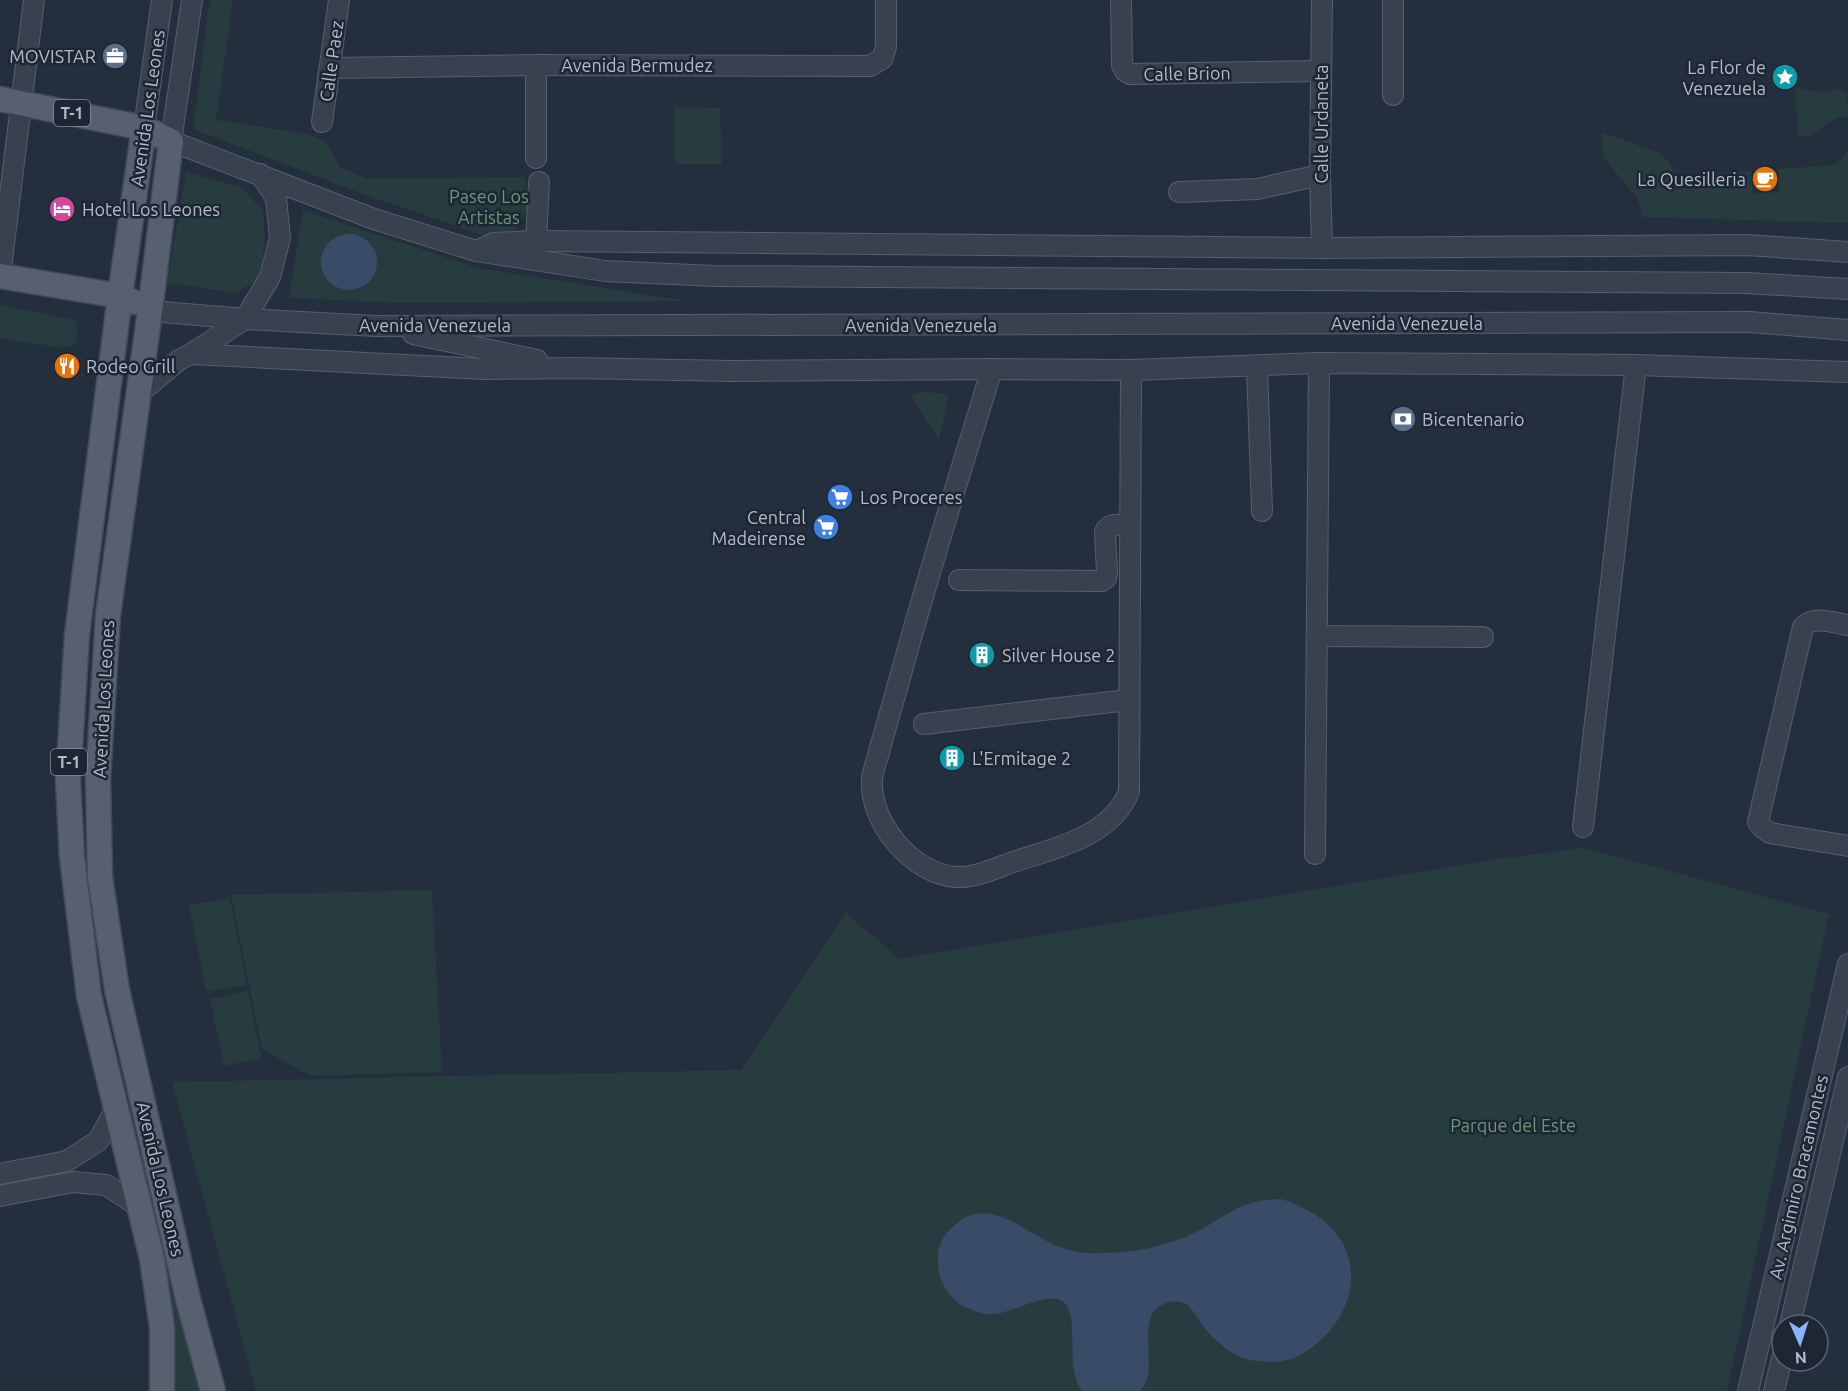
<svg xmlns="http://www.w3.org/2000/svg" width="1848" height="1391" viewBox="0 0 1848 1391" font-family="Ubuntu,sans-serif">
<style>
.green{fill:#263c3f}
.water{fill:#394c67}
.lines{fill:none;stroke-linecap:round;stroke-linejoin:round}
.minor-casing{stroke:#565f6c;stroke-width:22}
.major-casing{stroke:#414a57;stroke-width:27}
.minor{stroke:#38414e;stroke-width:20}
.major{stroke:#56606e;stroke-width:24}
.labels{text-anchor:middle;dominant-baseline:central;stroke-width:5;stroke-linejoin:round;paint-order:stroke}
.shield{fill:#1d2633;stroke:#878f9c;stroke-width:1.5}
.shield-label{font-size:16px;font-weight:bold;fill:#b4bcc9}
.poi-label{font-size:18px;fill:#b4bcc9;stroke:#1d2633;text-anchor:start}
.street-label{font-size:18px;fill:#b4bcc9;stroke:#1d2633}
.park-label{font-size:18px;fill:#6b9a76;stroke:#1d2633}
</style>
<rect width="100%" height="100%" fill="#242f3e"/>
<!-- green -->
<g class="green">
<path d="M210,0H233L216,120L303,133L325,141L341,168L369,179L525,177L527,209L517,229L488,237L363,194L193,129Z"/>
<path d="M1796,88L1822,93L1836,89L1847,93L1848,117H1837L1812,135L1805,137L1797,135Z"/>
<path d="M674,107L720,108L722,164H675Z"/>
<path d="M1601,132L1657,152L1667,160L1676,175L1751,171L1753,194L1779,192V169L1833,165L1840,160L1848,150V223L1643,217L1637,198L1604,158Z"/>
<path d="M186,172L241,187L263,211L265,241L260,277L237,293L167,283Z"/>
<path d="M303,210L478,268L688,301L409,303L289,298Z"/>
<path d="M0,305L75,320C78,329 78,336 74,345L64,348L0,338Z"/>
<path d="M920,392L940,393L949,396L939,440L910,395Z"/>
<path d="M1584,848L1829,914L1727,1391H256L172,1082L741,1070L846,913L900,959L1506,858Z"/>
<path d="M432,890L442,1072L311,1076L262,1049L231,895Z"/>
<path d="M230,898L247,985L206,991L189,905Z"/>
<path d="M248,991L261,1058L224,1066L210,999Z"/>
<path d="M159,1240L170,1265L205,1391H170Z"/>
</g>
<!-- water -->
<g class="water">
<circle cx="349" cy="262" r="28"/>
<path d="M1281,1199C1307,1207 1333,1222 1345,1248C1361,1284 1344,1322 1315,1345C1308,1350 1300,1356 1291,1359C1279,1363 1263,1362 1250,1360C1232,1356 1214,1340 1203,1326C1198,1319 1193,1309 1186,1304C1179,1300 1171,1301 1164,1304C1132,1316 1162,1371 1140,1391H1083C1063,1371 1082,1313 1062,1301C1045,1291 1012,1314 992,1314C984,1315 977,1312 970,1309C964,1307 960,1305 955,1300C943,1288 938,1277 938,1260C937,1245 944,1234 955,1225C988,1194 1026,1233 1057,1246C1072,1252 1086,1254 1102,1253C1135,1253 1168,1246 1198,1231C1232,1213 1240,1200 1281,1199Z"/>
</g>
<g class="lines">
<defs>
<g id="minor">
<path d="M192,0L171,141L374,219L476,251L605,271L715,276L1747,283L1848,289"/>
<path d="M1121,0L1122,65L1125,71L1130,74L1321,71"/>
<path d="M1322,0L1320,175L1322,248"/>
<path d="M1393,0V95"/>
<path d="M330,68L536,65L870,66L882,59L886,47V0"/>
<path d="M322,122L339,0"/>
<path d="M144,128L162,0"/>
<path d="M536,158V65"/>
<path d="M1179,192L1257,189L1320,175"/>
<path d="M536,241L539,182"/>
<path d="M481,249L494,243L536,241L1322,248L1747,245L1848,252"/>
<path d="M0,276L34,0"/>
<path d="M150,311L245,319L376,326L1750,322L1848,330"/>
<path d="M413,334L537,360"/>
<path d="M191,354L245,319L270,277L280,238L276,198L260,174"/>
<path d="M1257,366L1262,511"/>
<path d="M992,369C961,470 929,571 901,674C894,699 887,723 880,748C878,758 873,769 872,779C869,822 912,874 956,877C975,878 996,868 1013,862C1056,848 1110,837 1129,792L1131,370"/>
<path d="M138,394L179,360L191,354L484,369L574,368L731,371L992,369L1131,370L1319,363L1636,365L1848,372"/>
<path d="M959,580L1102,581L1106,578L1107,573L1105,532C1109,522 1120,525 1130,525"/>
<path d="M1848,625C1833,623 1814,615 1803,627L1758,822L1763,828L1770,833L1848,846"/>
<path d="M1317,636L1483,637"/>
<path d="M924,724L1128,700"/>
<path d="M1583,827L1636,365"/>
<path d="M1315,854L1319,363"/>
<path d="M0,1174L67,1161L98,1141L116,1109"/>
<path d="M0,1196L73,1182L106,1185L140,1207"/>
<path d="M1790,1325L1848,1077"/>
<path d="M1748,1391L1848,964"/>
<path d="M1774,1391L1782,1358"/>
</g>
<g id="major">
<path d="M0,99L144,128L171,141L150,311L108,615L98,779L100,877L117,990L188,1299L213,1391"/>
<path d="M144,128L120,296L77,635L68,781L72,857L89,996L152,1259L162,1327V1391"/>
<path d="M0,276L120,296L133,302"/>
</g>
</defs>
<!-- minor casing -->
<use href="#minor" class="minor-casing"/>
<!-- major casing -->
<use href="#major" class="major-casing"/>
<!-- minor -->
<use href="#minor" class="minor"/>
<!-- major -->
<use href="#major" class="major"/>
</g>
<!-- icons -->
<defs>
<symbol id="office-disc" viewBox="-11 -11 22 22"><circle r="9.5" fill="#5c6f8a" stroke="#1d2633"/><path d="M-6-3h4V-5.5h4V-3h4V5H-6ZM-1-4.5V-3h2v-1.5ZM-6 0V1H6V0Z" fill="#fff"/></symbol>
<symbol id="sight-disc" viewBox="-11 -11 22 22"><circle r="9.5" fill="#0f9aa8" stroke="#1d2633"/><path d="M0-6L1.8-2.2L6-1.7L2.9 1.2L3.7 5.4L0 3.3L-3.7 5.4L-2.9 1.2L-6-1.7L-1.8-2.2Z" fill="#fff"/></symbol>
<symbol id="cafe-disc" viewBox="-11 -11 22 22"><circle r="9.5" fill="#e8710a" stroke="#1d2633"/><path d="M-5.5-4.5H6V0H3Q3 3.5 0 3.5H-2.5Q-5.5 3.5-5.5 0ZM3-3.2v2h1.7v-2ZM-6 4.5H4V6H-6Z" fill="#fff"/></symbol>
<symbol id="hotel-disc" viewBox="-11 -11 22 22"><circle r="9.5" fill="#d1479c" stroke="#1d2633"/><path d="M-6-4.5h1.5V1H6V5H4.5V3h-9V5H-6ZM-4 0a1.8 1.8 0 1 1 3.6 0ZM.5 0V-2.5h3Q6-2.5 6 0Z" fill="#fff"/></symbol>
<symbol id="restaurant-disc" viewBox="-11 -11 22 22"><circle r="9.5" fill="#e8710a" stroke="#1d2633"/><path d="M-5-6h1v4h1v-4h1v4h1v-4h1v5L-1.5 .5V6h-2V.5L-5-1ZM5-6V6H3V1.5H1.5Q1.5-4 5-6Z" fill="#fff"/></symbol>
<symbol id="bank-disc" viewBox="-11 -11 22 22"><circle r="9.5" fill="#5c6f8a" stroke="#1d2633"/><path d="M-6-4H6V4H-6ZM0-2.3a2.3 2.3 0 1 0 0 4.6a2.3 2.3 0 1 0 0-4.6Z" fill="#fff"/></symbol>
<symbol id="supermarket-disc" viewBox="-11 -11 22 22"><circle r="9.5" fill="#3f7fe0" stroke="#1d2633"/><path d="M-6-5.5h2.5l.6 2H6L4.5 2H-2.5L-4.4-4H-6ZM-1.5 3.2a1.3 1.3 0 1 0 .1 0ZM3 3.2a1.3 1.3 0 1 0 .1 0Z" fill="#fff"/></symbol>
<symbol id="building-disc" viewBox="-11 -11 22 22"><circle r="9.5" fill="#0f9aa8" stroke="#1d2633"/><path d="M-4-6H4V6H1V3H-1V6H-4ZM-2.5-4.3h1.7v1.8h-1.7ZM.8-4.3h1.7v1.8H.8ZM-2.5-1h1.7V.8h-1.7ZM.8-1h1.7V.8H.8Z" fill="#fff"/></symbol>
</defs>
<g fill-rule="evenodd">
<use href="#office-disc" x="100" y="41" width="30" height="30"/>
<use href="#sight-disc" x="1770" y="62" width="30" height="30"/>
<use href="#cafe-disc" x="1750" y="164" width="30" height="30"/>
<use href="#hotel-disc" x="47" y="194" width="30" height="30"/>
<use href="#restaurant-disc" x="52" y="351" width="30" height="30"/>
<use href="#bank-disc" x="1388" y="404" width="30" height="30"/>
<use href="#supermarket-disc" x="825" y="482" width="30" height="30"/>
<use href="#supermarket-disc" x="811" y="512" width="30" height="30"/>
<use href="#building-disc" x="967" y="640" width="30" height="30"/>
<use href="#building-disc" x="937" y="743" width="30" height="30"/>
</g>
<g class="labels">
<!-- shield labels -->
<g class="shield">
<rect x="54" y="100" width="36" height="26" rx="4.5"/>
<rect x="51" y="749" width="36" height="26" rx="4.5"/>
</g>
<g class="shield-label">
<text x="72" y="113">T-1</text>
<text x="69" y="762">T-1</text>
</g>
<!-- poi labels -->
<g class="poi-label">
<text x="96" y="56" text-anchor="end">MOVISTAR</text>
<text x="1766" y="67" text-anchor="end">La Flor de<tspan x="1766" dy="21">Venezuela</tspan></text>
<text x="1746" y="179" text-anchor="end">La Quesilleria</text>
<text x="82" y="209">Hotel Los Leones</text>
<text x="86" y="366">Rodeo Grill</text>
<text x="1422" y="419">Bicentenario</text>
<text x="860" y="497">Los Proceres</text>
<text x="806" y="517" text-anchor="end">Central<tspan x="806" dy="21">Madeirense</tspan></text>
<text x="1002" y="655">Silver House 2</text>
<text x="972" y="758">L'Ermitage 2</text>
</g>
<!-- street labels -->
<g class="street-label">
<text transform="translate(331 61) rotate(-82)">Calle Paez</text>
<text x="637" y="65">Avenida Bermudez</text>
<text transform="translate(1187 73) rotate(-1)">Calle Brion</text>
<text transform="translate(147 108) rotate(-82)">Avenida Los Leones</text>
<text transform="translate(1321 124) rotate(-90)">Calle Urdaneta</text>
<text x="1407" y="323">Avenida Venezuela</text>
<text x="435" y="325">Avenida Venezuela</text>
<text x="921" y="325">Avenida Venezuela</text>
<text transform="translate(103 699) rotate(-87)">Avenida Los Leones</text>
<text transform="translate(1798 1177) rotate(-77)">Av. Argimiro Bracamontes</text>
<text transform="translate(161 1179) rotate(77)">Avenida Los Leones</text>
</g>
<!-- park labels -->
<g class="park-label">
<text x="489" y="196">Paseo Los<tspan x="489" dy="21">Artistas</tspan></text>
<text x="1513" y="1125">Parque del Este</text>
</g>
</g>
<!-- north arrow -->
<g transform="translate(1800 1343) rotate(177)"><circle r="28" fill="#1d2633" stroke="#59626f" stroke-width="1.5"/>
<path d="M0-4.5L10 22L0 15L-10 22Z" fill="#8ab4f8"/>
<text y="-9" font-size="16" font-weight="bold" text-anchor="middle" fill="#b4bcc9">N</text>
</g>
</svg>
